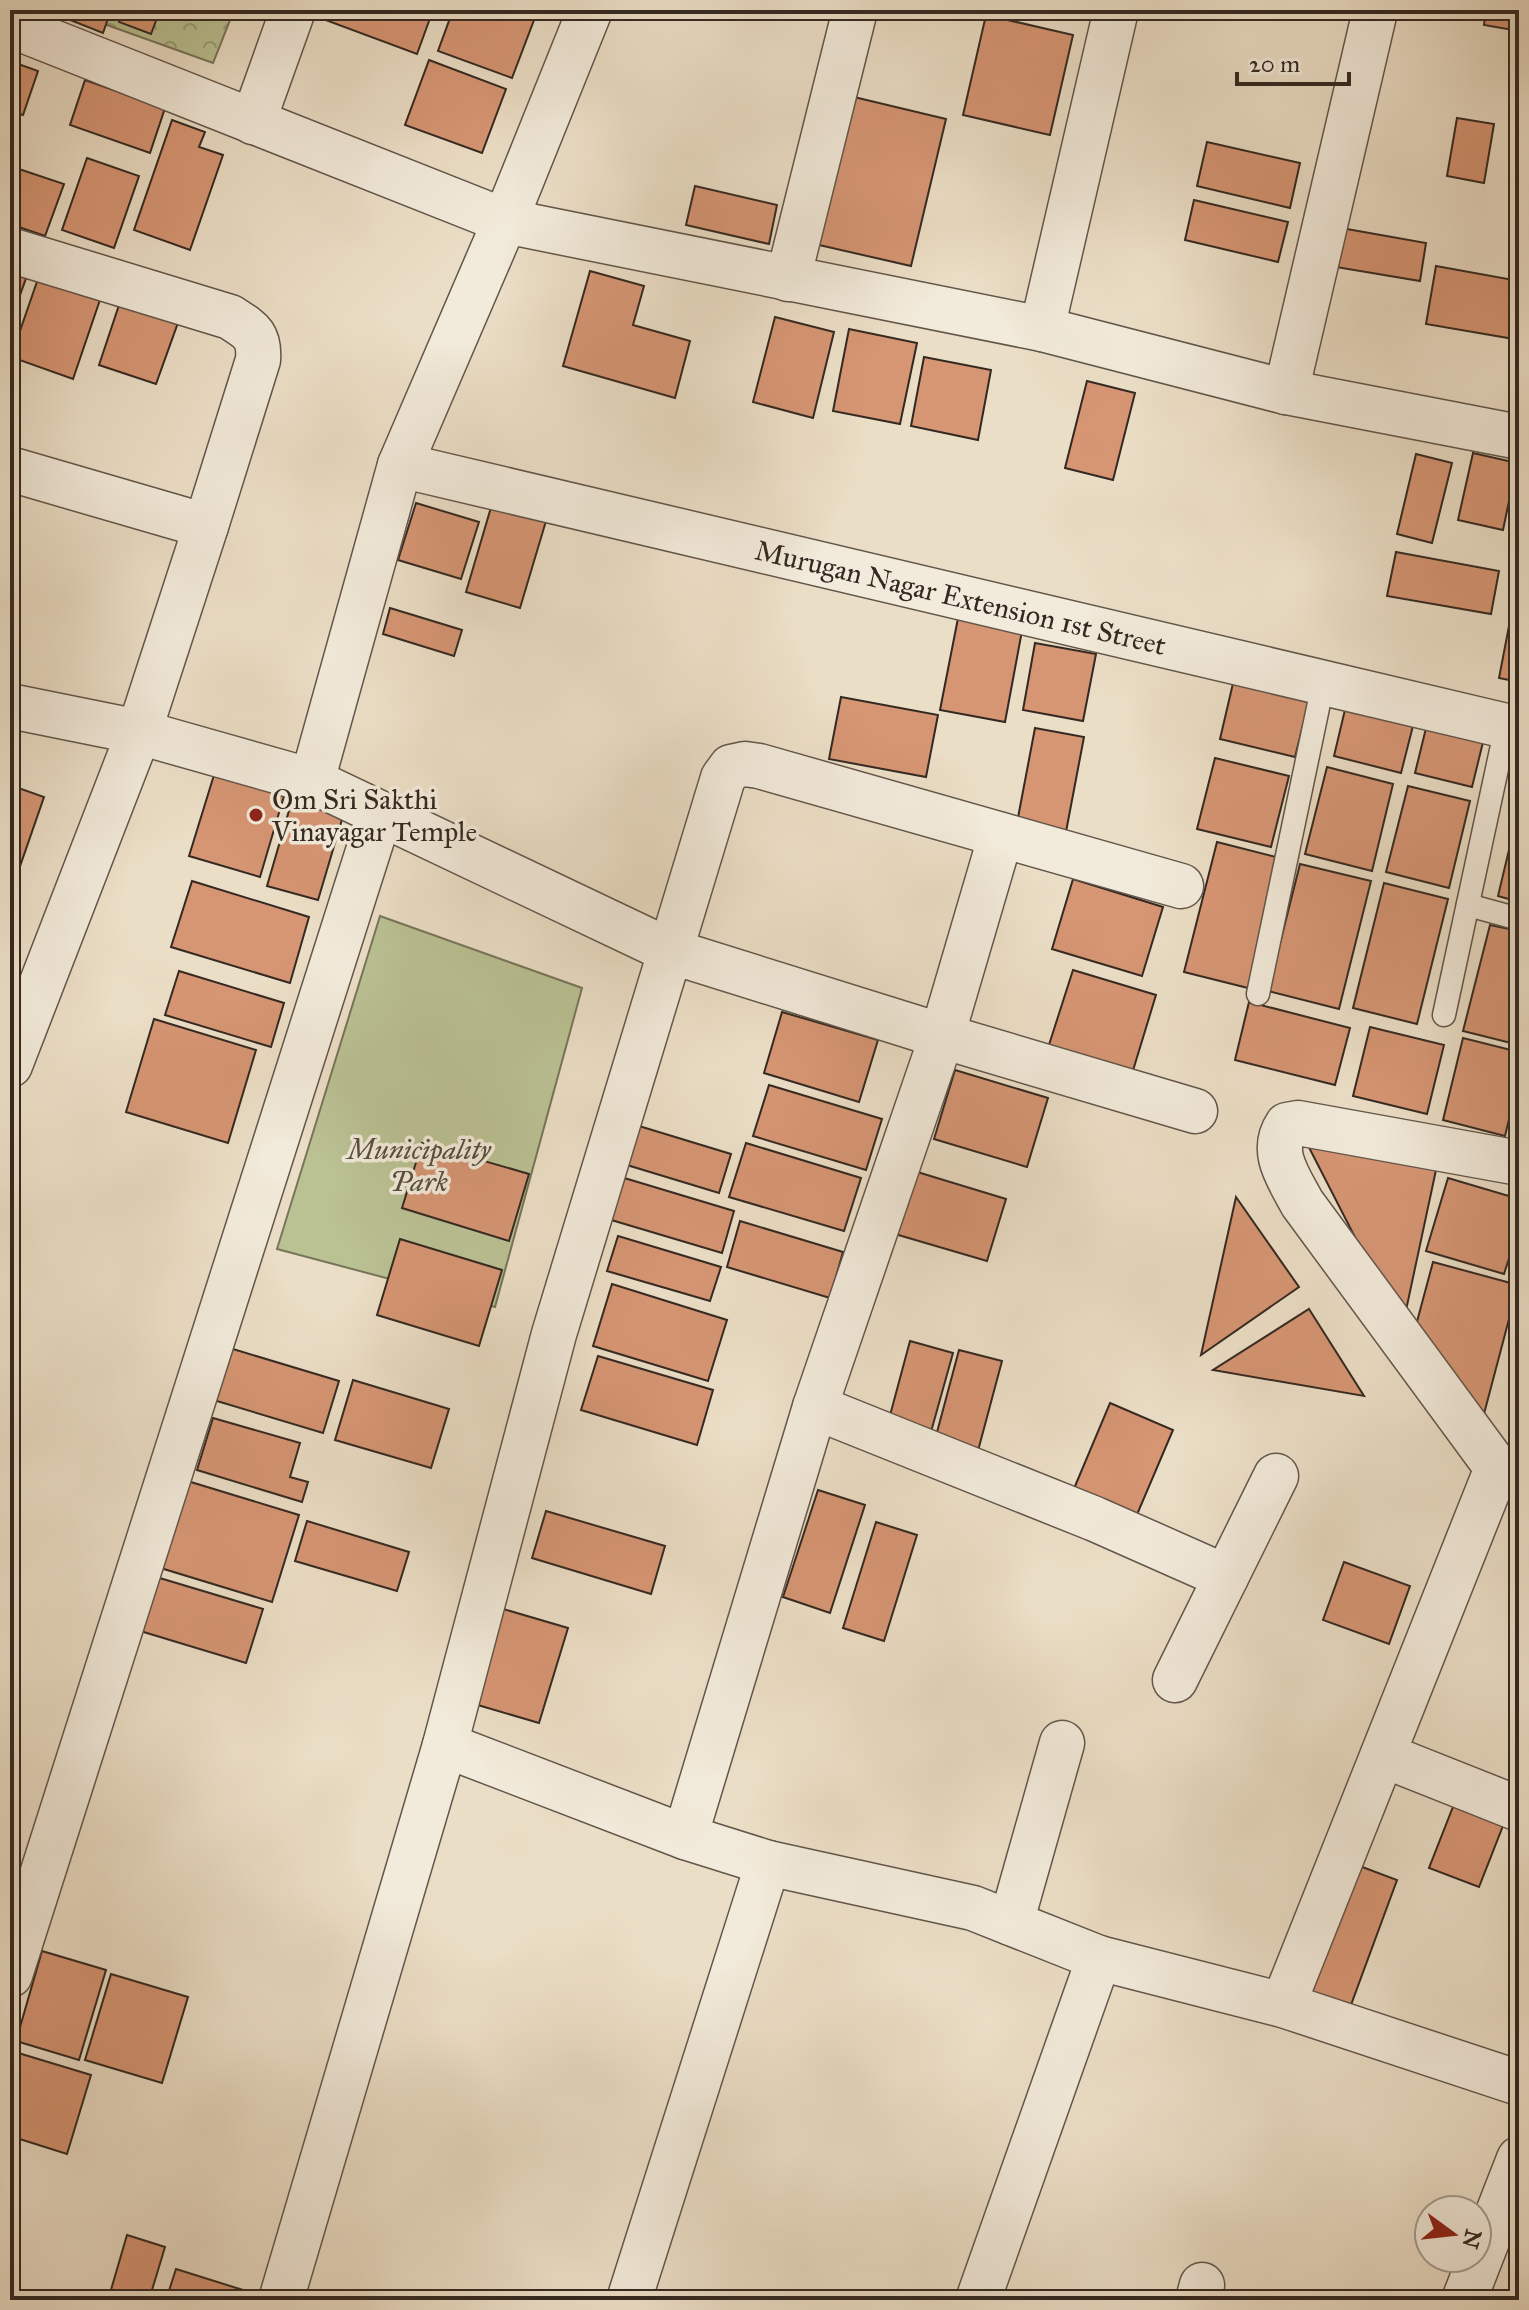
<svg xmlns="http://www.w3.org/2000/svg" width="1529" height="2310" viewBox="0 0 1529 2310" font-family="'IM FELL Great Primer',serif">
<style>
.forest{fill:url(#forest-crowns);stroke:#77755a;stroke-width:2}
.park{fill:#bac193;stroke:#77755a;stroke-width:2}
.building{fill:#d69573;stroke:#342922;stroke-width:2}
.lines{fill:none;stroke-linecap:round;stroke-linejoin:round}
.lane-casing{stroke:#62564b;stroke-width:25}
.street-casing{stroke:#62564b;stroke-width:47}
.lane{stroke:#f2eada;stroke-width:22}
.street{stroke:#f2eada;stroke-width:44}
.poi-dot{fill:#8f2418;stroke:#f2eada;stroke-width:3}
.labels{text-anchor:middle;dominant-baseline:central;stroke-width:7;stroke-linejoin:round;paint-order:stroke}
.street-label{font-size:28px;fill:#342922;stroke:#f2eada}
.poi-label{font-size:28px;fill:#342922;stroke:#f2eada;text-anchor:start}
.park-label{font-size:28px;font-style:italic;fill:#564f3e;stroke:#f2eada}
</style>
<defs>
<pattern id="forest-crowns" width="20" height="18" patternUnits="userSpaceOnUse" patternTransform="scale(2)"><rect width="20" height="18" fill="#bac193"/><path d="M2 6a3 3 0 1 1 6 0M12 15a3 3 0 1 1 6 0" fill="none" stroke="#989d78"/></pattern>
</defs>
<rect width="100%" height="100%" fill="#ebdec6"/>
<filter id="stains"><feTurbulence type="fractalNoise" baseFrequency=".0025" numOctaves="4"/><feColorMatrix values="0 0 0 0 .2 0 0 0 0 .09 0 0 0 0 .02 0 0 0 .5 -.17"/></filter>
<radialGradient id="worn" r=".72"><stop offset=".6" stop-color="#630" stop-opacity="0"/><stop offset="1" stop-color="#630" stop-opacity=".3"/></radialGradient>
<!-- forest -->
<path class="forest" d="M65,10H234L213,63Z"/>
<!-- park -->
<path class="park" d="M380,916L582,988L495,1307L277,1249Z"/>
<!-- building -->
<g class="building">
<path d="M45,10H111L103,33Z"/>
<path d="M123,10H160L151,34L119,22Z"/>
<path d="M314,10H433L417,54L312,15Z"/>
<path d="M453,10H506L534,20L512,78L438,51Z"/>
<path d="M1486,10H1519V31L1484,25Z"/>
<path d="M986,15L1073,35L1050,135L963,115Z"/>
<path d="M429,60L506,89L482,153L405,125Z"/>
<path d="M10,61L38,71L23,115L10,111Z"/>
<path d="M85,80L165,108L150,153L70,125Z"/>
<path d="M854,97L946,119L911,266L819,245Z"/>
<path d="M1457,118L1494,124L1484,183L1447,176Z"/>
<path d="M172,120L205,132L199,147L223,155L190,250L134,230Z"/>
<path d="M1207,142L1300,163L1290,208L1197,186Z"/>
<path d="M87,158L139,176L114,248L62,230Z"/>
<path d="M10,166L64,184L45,236L10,224Z"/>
<path d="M695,186L777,205L769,244L686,225Z"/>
<path d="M1194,200L1288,222L1278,262L1185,240Z"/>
<path d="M1330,226L1426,243L1420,281L1324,265Z"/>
<path d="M10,263L29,270L10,323Z"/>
<path d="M1436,266L1519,281V307L1514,339L1426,324Z"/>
<path d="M590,271L644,286L633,325L690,341L675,398L563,366Z"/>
<path d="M40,273L102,294L73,379L11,357Z"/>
<path d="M122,296L180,317L156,384L99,365Z"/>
<path d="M775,317L834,332L813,418L753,402Z"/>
<path d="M849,329L917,343L900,424L833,411Z"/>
<path d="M924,357L991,370L978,440L911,426Z"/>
<path d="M1087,381L1135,393L1113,480L1065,468Z"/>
<path d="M1473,453L1517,463L1503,530L1458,520Z"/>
<path d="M1416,454L1452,463L1432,543L1397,534Z"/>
<path d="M416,503L479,522L461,579L398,560Z"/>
<path d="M492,504L546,521L520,608L466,592Z"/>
<path d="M1396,552L1499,571L1491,614L1387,596Z"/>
<path d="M1519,574V682L1499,678Z"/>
<path d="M390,608L462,630L454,656L383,634Z"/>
<path d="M960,608L1024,620L1005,722L940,710Z"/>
<path d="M1035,643L1096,654L1083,721L1023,710Z"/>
<path d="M1234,679L1310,697L1295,757L1220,739Z"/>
<path d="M841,697L938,715L926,777L829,759Z"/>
<path d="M1348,697L1416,714L1401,773L1334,756Z"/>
<path d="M1428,720L1485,734L1472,787L1415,773Z"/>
<path d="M1035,728L1084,737L1065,837L1016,828Z"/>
<path d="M1215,758L1289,776L1271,847L1197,829Z"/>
<path d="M1327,767L1393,784L1372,871L1305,854Z"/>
<path d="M214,775L284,796L260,877L189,856Z"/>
<path d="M10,785L44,797L18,872L10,870Z"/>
<path d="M1408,786L1470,801L1449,888L1386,872Z"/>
<path d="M295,790L346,806L318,900L267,886Z"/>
<path d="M1518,812H1519V902L1498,896Z"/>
<path d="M1217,842L1280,858L1248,988L1184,972Z"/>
<path d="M1300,864L1371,881L1339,1009L1268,991Z"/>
<path d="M1073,879L1163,907L1142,976L1052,949Z"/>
<path d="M192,881L309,917L290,983L171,947Z"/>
<path d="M1384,883L1448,899L1417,1024L1353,1008Z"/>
<path d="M1490,925L1519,931V1045L1463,1031Z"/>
<path d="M1073,970L1156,995L1131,1077L1047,1051Z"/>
<path d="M179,971L284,1003L271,1047L165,1015Z"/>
<path d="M1249,1002L1350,1028L1335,1085L1235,1060Z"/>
<path d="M782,1012L878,1040L859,1102L764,1073Z"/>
<path d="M154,1019L256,1050L228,1143L126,1112Z"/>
<path d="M1370,1027L1444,1045L1427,1114L1353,1096Z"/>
<path d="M1463,1038L1519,1052V1078L1505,1136L1443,1120Z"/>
<path d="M955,1070L1048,1098L1027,1167L934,1139Z"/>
<path d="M769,1085L882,1119L866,1170L753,1136Z"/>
<path d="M639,1126L731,1154L719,1193L627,1165Z"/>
<path d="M1298,1126L1439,1156L1402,1329Z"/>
<path d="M422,1143L529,1174L509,1241L402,1208Z"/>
<path d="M746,1143L861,1178L844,1231L729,1197Z"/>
<path d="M914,1171L1006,1199L987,1261L895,1234Z"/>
<path d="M621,1177L734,1211L722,1253L608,1219Z"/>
<path d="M1448,1178L1519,1199V1227L1504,1274L1426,1251Z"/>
<path d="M1236,1197L1299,1287L1201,1355Z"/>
<path d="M740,1221L843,1252L830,1298L727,1267Z"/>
<path d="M618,1236L721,1267L710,1301L607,1271Z"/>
<path d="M400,1239L502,1270L479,1346L377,1315Z"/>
<path d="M1433,1262L1518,1285L1480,1429L1411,1344Z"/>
<path d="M612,1284L727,1320L708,1381L593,1346Z"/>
<path d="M1309,1309L1364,1396L1213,1370Z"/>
<path d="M910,1341L953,1353L927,1446L885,1434Z"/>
<path d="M223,1346L339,1381L323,1433L207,1398Z"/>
<path d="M959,1350L1002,1361L975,1462L932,1451Z"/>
<path d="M598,1356L713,1390L697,1445L581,1410Z"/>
<path d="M353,1380L449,1409L431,1468L335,1440Z"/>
<path d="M1110,1403L1173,1430L1133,1524L1070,1498Z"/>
<path d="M213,1418L300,1443L290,1477L308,1482L302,1502L197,1470Z"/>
<path d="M181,1479L299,1515L272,1602L154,1566Z"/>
<path d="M818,1490L865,1505L830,1613L783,1597Z"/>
<path d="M546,1511L665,1546L651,1594L532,1558Z"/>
<path d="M307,1521L409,1552L397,1591L295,1561Z"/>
<path d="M876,1522L917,1535L884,1641L843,1628Z"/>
<path d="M1344,1562L1410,1586L1389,1644L1323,1620Z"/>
<path d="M153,1576L263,1609L246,1663L137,1630Z"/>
<path d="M500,1608L568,1628L539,1723L471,1703Z"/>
<path d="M1458,1794L1508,1813L1479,1887L1429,1868Z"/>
<path d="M1357,1865L1397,1880L1348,2013L1307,1998Z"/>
<path d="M42,1951L106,1970L79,2060L16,2041Z"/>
<path d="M111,1974L188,1997L162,2083L85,2060Z"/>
<path d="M15,2052L91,2075L67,2154L10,2136V2068Z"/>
<path d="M127,2235L165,2247L149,2300H108Z"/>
<path d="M176,2269L243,2290L239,2300H166Z"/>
</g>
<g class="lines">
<defs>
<g id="lane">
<path d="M1468,905L1519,919"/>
<path d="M1258,994L1323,684"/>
<path d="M1444,1015L1506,727"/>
</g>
<g id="street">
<path d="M10,25L505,221L590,10"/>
<path d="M253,122L293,10"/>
<path d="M10,250L230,317C250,330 260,334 258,360L206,526"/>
<path d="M788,279L855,10"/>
<path d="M1042,329L1116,10"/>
<path d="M1286,392L1375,11"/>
<path id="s1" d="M400,465L1519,729"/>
<path d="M10,469L206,526L139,732L10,1065"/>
<path d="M10,706L139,732L312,781L670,951L942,1036L1195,1111"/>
<path d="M312,781L400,465L505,221L1042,329L1286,392L1519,437"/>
<path d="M1519,1163L1298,1123L1287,1125C1269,1152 1289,1178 1302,1203L1497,1468L1519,1470"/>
<path d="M815,1407L1095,1519L1226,1577"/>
<path d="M1175,1680L1276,1476"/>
<path d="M445,1745L685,1837L768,1863L973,1908L1099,1958L1283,2005L1519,2083"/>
<path d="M1383,1755L1519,1809"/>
<path d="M685,1837L815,1407L942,1036L1001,835"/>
<path d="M1011,1923L1062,1743"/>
<path d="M10,1975L380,814"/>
<path d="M1283,2005L1497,1468"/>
<path d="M281,2300L445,1745L554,1334L723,778L731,767L745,764L759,766L1181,886"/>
<path d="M629,2300L768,1863"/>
<path d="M978,2300L1099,1958"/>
<path d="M1198,2300L1202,2285"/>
<path d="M1464,2300L1519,2159"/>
</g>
</defs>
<!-- lane casing -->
<use href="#lane" class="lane-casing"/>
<!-- street casing -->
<use href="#street" class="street-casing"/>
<!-- lane -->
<use href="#lane" class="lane"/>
<!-- street -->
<use href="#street" class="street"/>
</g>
<!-- markers -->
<circle class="poi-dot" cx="256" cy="815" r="8"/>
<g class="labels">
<!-- street labels -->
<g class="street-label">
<text stroke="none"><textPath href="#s1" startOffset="576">Murugan Nagar Extension 1st Street</textPath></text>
</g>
<!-- poi labels -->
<g class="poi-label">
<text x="272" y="799">Om Sri Sakthi<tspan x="272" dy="32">Vinayagar Temple</tspan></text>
</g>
<!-- park labels -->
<g class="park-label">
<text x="419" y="1149">Municipality<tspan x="419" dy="32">Park</tspan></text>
</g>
</g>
<!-- margin -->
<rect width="1529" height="2310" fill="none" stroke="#ebdec6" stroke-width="40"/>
<rect x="12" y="12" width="1505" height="2286" fill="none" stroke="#342922" stroke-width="4"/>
<rect x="20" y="20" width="1489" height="2270" fill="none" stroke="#342922" stroke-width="2"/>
<!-- north arrow -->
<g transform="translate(1453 2234) rotate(105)"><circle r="38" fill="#f2eada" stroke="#a69d90" stroke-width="2"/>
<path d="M0-6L14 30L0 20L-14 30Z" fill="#8f2418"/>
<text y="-12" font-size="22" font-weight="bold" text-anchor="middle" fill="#342922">N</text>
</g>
<!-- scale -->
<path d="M1237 72v12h112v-12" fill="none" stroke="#342922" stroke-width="4"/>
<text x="1249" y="72" font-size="24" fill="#342922" stroke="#f2eada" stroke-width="6" paint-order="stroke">20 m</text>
<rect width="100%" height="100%" filter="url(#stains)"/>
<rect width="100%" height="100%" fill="url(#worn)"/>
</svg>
